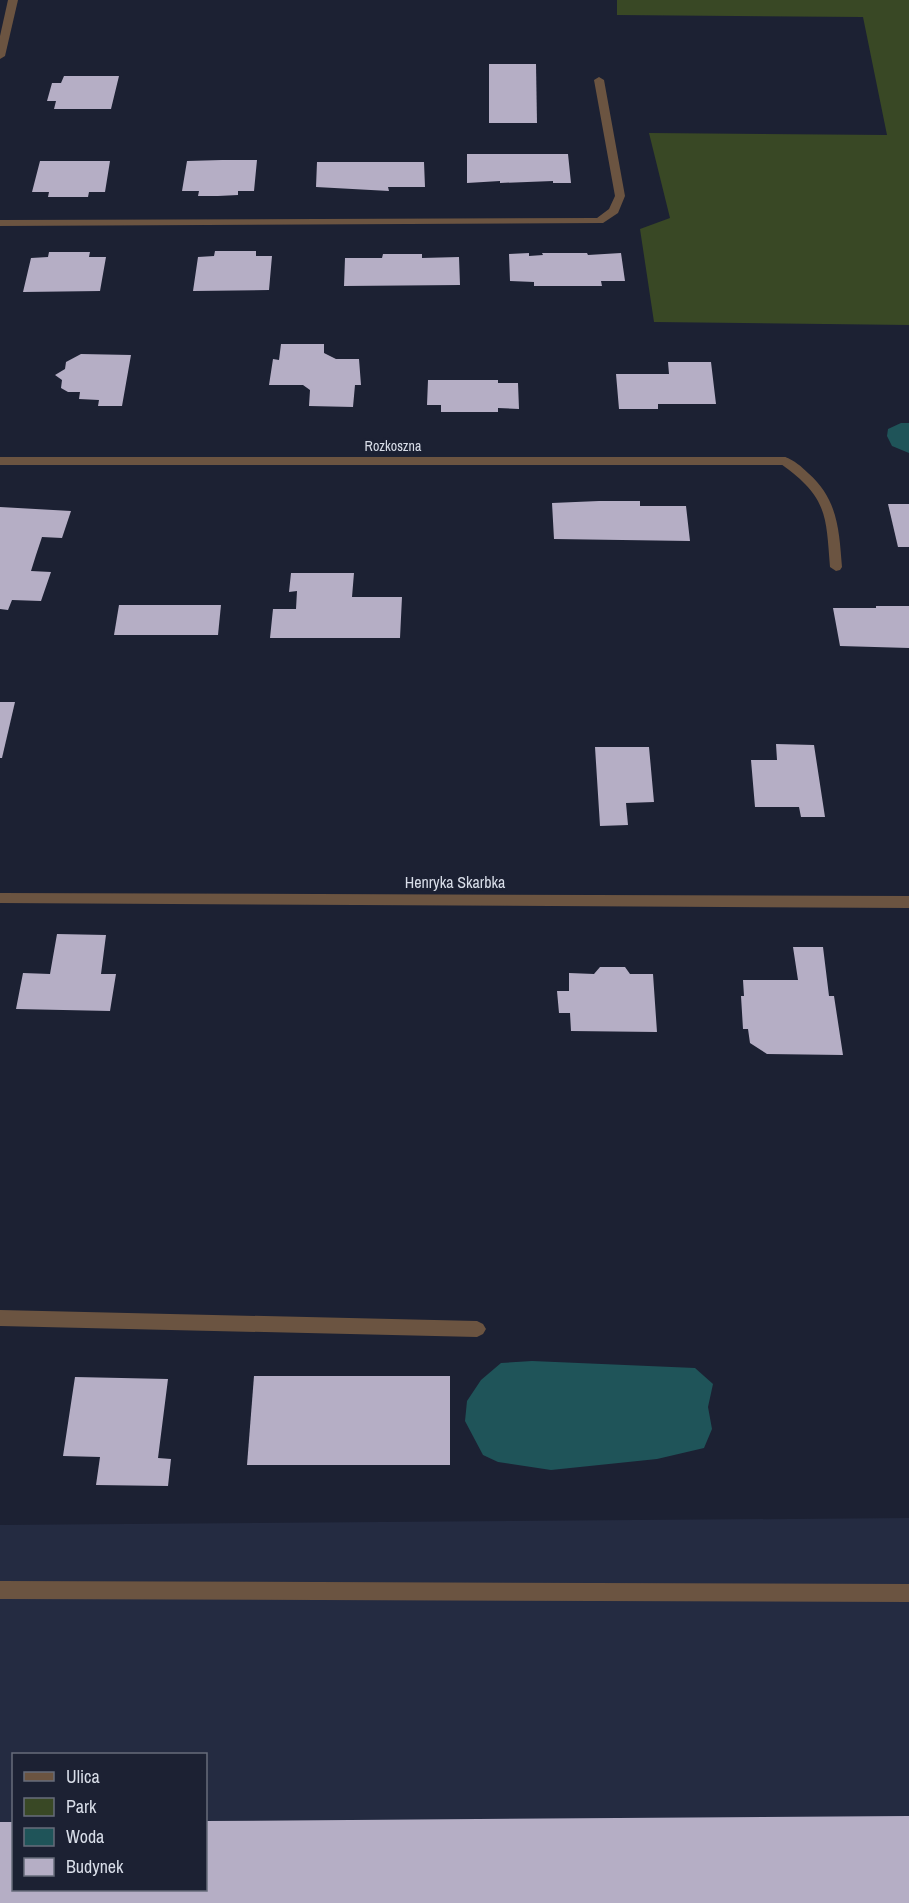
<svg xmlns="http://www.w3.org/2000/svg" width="909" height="1903" viewBox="0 0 909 1903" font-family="'Archivo Narrow',sans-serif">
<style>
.built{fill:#242b41;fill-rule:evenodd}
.green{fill:#394825}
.water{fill:#1f5459}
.building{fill:#b5aec5}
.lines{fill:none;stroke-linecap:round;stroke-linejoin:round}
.service{fill:#6b5441;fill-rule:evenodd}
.minor{fill:#6b5441;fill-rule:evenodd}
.labels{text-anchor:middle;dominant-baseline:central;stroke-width:6;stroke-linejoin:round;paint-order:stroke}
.far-street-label{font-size:14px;fill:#d8dde8;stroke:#1c2133}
.street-label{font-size:16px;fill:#d8dde8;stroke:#1c2133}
</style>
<rect width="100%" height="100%" fill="#1c2133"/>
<!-- built -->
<path class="built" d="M909,1518V1903H0V1525ZM14,1754H206V1890H14Z"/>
<!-- green -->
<path class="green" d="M617,0H909V325L654,322L640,229L670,218L649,133L887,135L863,17L617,15Z"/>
<!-- water -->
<g class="water">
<path d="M901,423H909V453L892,446L887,436L888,429Z"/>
<path d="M532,1361L695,1368L713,1384L708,1407L712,1429L704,1448L657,1459L551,1470L498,1462L483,1455L465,1421L467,1401L481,1380L501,1363Z"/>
</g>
<!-- building -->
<g class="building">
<path d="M489,64H536L537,123H489Z"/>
<path d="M64,76H119L111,109H54L56,101H47L52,83H61Z"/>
<path d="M467,154H568L571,183H553V181L500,183V181L467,183Z"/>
<path d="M222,160H257L254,191H238V195L218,196H198L199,191H182L187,161Z"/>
<path d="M40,161H110L105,192H89L88,197H48L49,192H32Z"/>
<path d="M317,162H424L425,187H388L389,191L316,187Z"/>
<path d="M215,251H256V256H272L269,290L193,291L198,257L214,256Z"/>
<path d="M49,252H90L89,257H106L100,291L23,292L31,258L48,257Z"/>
<path d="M529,253V256L543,255L542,253H587L588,255L621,253L625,281H601L602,286H534V282L510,281L509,254Z"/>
<path d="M383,254H422V258L459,257L460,285L344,286L345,258H382Z"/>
<path d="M281,344H324V353L336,359H359L361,385H355L353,407L309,406L310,390L303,385H269L273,359L279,360Z"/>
<path d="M81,354L131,355L122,406H98L99,400L79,399L80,392H68L61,388L62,380L55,375L65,369L66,362Z"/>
<path d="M668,362H711L716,404H658V409H619L616,374H669Z"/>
<path d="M428,380H498V383H518L519,409L498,408V412H441V405H427Z"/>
<path d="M599,501H640V506H686L690,541L554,539L552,503Z"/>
<path d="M888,504H909V547H898Z"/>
<path d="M0,507L71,511L62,538L42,537L36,555L31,571L51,572L41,601L12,600L8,610L0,609Z"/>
<path d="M291,573H354L352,597H402L400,638H270L273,609H296L297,591L289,592Z"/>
<path d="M119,605H221L218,635H114Z"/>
<path d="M876,606H909V648L840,646L833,608H876Z"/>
<path d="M0,702H15L2,758H0Z"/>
<path d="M776,744L814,745L825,817H801L799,807H755L751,760H777Z"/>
<path d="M595,747H649L654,802L626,803L628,825L600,826Z"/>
<path d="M57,934L106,935L101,974H116L110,1011L16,1009L23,973L50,974Z"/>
<path d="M793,947H823L829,996H834L843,1055L767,1054L750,1043L748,1029H743L741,996H744L743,980H798Z"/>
<path d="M600,967H625L630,974H653L657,1032L571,1031L570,1013H559L557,991H569V973L594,974Z"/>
<path d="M254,1376H450V1465H247Z"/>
<path d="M75,1377L168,1379L158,1458L171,1459L168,1486L96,1485L100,1457L63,1456Z"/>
<path d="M909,1816V1903H0V1822H14V1890H206V1821Z"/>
</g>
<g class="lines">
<!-- service -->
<g class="service">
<path d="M599,77L604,80L625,196L618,213L603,223L0,226V220L597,218L609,209L615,196L594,80Z"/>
<path d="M785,457C794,460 802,467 808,473C838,499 839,530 842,567L840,570L836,571L830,567C826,514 827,497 781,464L779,461Z"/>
<path d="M0,1581L909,1584V1602L0,1599Z"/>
</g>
<!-- minor -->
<g class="minor">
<path d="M8,0H18L5,56L0,59V36Z"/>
<path d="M0,457H785L791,461L785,465H0Z"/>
<path d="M0,893L909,896V908L0,903Z"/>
<path d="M0,1310L477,1321L483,1324L486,1329L483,1334L477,1337L0,1326Z"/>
</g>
</g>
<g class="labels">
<!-- far-street labels -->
<g class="far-street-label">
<text x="393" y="446">Rozkoszna</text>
</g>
<!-- street labels -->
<g class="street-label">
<text x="455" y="882">Henryka Skarbka</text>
</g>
</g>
<!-- legend -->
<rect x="12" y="1753" width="195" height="138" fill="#1c2133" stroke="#676c7b" stroke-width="1.5"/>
<rect x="24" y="1772" width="30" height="9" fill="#6b5441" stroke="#676c7b" stroke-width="1.5"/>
<text x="66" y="1783" font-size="18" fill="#d8dde8">Ulica</text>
<rect x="24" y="1798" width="30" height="18" fill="#394825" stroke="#676c7b" stroke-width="1.5"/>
<text x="66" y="1813" font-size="18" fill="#d8dde8">Park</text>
<rect x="24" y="1828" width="30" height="18" fill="#1f5459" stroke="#676c7b" stroke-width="1.5"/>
<text x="66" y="1843" font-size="18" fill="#d8dde8">Woda</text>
<rect x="24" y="1858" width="30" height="18" fill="#b5aec5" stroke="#676c7b" stroke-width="1.5"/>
<text x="66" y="1873" font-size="18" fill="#d8dde8">Budynek</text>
</svg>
